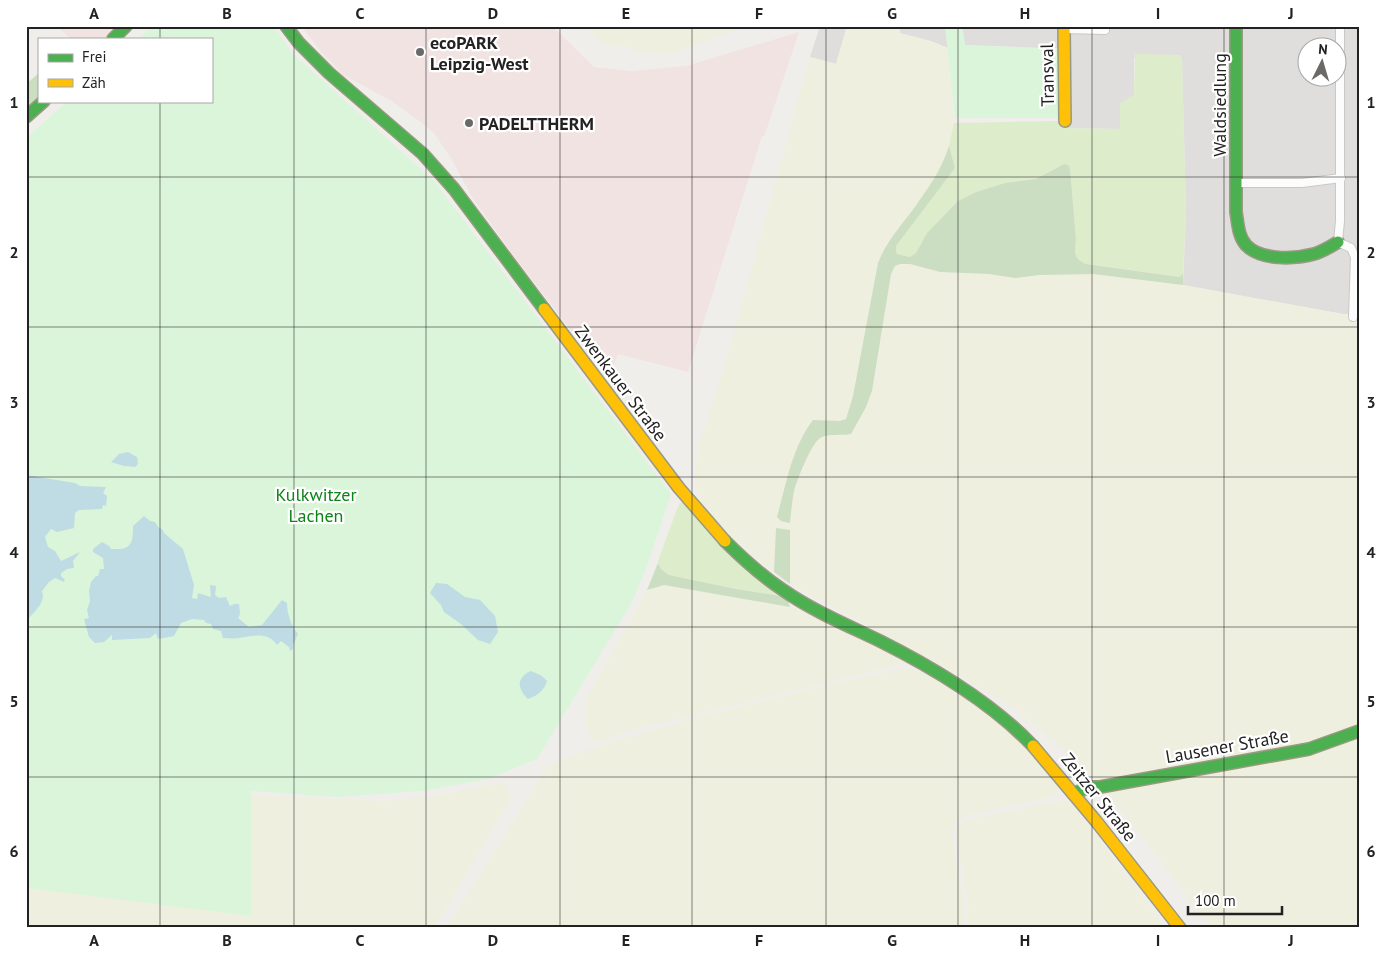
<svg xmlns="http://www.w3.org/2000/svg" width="1385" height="954" viewBox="0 0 1385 954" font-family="'PT Sans',sans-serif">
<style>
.residential{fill:#dfdedc;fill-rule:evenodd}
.commercial{fill:#f1e3e1}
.farmland{fill:#efefdf}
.grass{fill:#ddeccb}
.forest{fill:#cbdec1}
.park{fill:#daf5da}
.water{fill:#bfdbe3}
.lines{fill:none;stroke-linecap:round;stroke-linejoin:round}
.street-casing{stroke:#c9c8c7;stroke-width:10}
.fast-casing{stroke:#999a82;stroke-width:14}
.slow-casing{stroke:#999a82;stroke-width:14}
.street{stroke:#fdfcfc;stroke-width:8}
.fast{stroke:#4caf50;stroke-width:11}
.slow{stroke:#ffc107;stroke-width:11}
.grid{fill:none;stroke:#222;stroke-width:1;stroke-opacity:0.55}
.poi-dot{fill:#6a6968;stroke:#fff;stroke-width:2}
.labels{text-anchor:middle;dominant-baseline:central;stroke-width:4.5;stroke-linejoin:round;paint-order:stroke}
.poi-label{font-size:18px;font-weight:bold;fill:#222;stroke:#fff;text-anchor:start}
.street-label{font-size:18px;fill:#222;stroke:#fff}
.park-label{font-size:18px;fill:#0c8416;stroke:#fff}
.neatline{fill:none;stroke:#222;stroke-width:2}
.grid-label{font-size:16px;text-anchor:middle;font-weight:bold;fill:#222}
</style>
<rect width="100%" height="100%" fill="#f0eeeb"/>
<!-- residential -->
<g class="residential">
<path d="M820,26H847L836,64L810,57Z"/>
<path d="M900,26H945L948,48L931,41L900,33Z"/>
<path d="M962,26H1359V314H1343L1183,285L1186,212L1182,60L1180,55L1134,58V95L1120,129L1066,128L1067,49L965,45ZM1308,48H1338V78H1308Z"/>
</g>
<!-- commercial -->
<g class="commercial">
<path d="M56,26H117L104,39H71Z"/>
<path d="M301,26H552L594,67L631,71L686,66L799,32L764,137L762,136L688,372L618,354L608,379L511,252L472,197L451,158L434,133L418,120L390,100L343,75L323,54Z"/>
</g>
<!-- farmland -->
<g class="farmland">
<path d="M587,26H746L675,52L663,54H648L627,47L609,45L597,39Z"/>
<path d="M847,26H900V34L919,38L948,48L954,123L949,146L941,168L920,201L884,248L878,263L853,396L846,419L840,421L813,420L804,431L789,472L777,517L790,523L794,489L814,444L822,437L833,435L842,436L866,407L872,391L891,274L894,266L900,264H910L940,272L989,274L1015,278L1039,275L1093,274L1183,285L1343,314L1359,318V928H1211L1148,844L1082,765L1016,709L927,657L790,584V530L776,528L774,572L757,559L723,528L700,501L695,488V468L700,443L727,357L810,57L836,64Z"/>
<path d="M664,585L804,609L844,629L907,663L628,731L597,742L591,739L586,724L585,710L589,694L647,590Z"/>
<path d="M902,669H914L924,672L947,686L1003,724L1030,751L1059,784L1058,792L1051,797L965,816L955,822L952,830V838L965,910L963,928H447L544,772L555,762L617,740L698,717L844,681Z"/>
<path d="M501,783L508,788L510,792V800L434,928H26V869L195,793L381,801L428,797Z"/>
<path d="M1056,801H1065L1071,803L1166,928H967L969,909L956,838V831L959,825L967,820Z"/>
</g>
<!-- grass -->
<g class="grass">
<path d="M1135,54L1180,55L1182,60L1186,212L1183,274L1179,277L1086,264C1074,259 1074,252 1076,240L1070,168L1064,164L1036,179L1005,183L976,192L958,201L927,233L916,253L910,257L897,254L896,251V246L955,168L949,146L954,123L1059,121L1062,128L1120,129V103L1134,95Z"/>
<path d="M683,502L787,597L736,589L669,575L661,569L658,563L659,558L677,509L680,503Z"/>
</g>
<!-- forest -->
<g class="forest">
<path d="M39,73V98L26,109V84Z"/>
<path d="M949,146L955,168L896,246V251L897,254L910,257L916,253L927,233L958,201L976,192L1005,183L1036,179L1064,164L1068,165L1070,168L1076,240C1074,252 1074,259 1086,264L1179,277L1183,274V285L1093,274L1039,275L1015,278L989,274L940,272L910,264H900L895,266L891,274L872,391L866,407L851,434C842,436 828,433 820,438C811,444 797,480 794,491C792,502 791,512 790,523L781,521L777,517C786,485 792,447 813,420L840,421L846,419L853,396L878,263C887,239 905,222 919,201C932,183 942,167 949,146Z"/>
<path d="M776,528L790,530V584L774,572Z"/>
<path d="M658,563L661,569L669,575L736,589L787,597L790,607L664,585L647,590Z"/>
</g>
<!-- park -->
<g class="park">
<path d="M153,26H274L291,52L434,181L671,494L647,566L632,602L537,759L488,779L422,791L338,797L251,791V916L26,888V138L68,101H211V39H139Z"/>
<path d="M945,26H962L965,45L1061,49L1062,118H955Z"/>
</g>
<!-- water -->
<g class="water">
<path d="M128,452L137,457L138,464L135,467L124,466L111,462L119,454Z"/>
<path d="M26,475L75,483L80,486L106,487L103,493L107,496L106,506L103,505L102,509L79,510L75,513L74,528L57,532L51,529L45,537L48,547L55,551L61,561L80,552L73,561L74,568L67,569L61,573V576L65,580L64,582L55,578L49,582L42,591C46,603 34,612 26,621Z"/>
<path d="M144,516L150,521L155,522L158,527L163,530L164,533L183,549L194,585L192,598L197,599L198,593L211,597L210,585L216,586L215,595L219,598L226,597L230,606L234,604H239L240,614L238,618L249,627L262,625L282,600L287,603C287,614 291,625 298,634L293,645V649L290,651L289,647L281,641L277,645C268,631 252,636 239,638C234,639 228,638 223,638L221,631L213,629L211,624L206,623L204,620L192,619L181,623L174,636L158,639L156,633L150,638L112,640V635L104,642L95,643L89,637L84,619L89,618L87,610L90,601L89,591L91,582L96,576H98L100,569H104L103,558L93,552V549L102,542L109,546L111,549C131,550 133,545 133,526Z"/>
<path d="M436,583L447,584L465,597L480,600L495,616L498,632L490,644L478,640L461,624L444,612L441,605L430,593Z"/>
<path d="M531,671L542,676L547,681C544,691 538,695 528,699C517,688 516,678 531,671Z"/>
</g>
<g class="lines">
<defs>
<g id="street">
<path d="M1340,26V221L1338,242L1351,248L1355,257L1353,317"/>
<path d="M1064,29L1105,30V26"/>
<path d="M1236,183H1302L1341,178"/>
</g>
<g id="fast">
<path d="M286,26L299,43L329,73L423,154L454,189L544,309"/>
<path d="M1236,26V212C1238,223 1238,236 1246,245C1261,261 1295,259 1314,254C1322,252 1330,247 1338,242"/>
<path d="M113,39L126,26"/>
<path d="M26,117L44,101"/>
<path d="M725,541C743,559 762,576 783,590C813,611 847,625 880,641C934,668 991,702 1033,746"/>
<path d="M1074,793L1091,787H1100L1309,749L1359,731"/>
</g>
<g id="slow">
<path d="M1064,26L1065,121"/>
<path d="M544,309L679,488L725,541"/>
<path d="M1033,746L1096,821L1180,928"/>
</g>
</defs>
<!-- street casing -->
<use href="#street" class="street-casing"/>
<!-- fast casing -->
<use href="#fast" class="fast-casing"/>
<!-- slow casing -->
<use href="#slow" class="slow-casing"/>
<!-- street -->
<use href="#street" class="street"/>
<!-- fast -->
<use href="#fast" class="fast"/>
<!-- slow -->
<use href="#slow" class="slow"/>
</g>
<!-- grid -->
<path class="grid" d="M160,26V39M294,26V928M426,26V928M560,26V928M692,26V928M826,26V928M958,26V928M1092,26V928M1224,26V928M160,101V928M26,177H1359M26,327H1359M26,477H1359M26,627H1359M26,777H1359"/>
<!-- markers -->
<g class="poi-dot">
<circle cx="420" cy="52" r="5"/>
<circle cx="469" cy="123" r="5"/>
</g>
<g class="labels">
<!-- poi labels -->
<g class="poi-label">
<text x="430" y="42">ecoPARK<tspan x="430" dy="21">Leipzig-West</tspan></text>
<text x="479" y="123">PADELTTHERM</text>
</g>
<!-- street labels -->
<g class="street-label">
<text transform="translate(1047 75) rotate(-91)">Transval</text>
<text transform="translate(1219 105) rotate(-90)">Waldsiedlung</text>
<text transform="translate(621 383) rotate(53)">Zwenkauer Straße</text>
<text transform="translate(1227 746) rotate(-10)">Lausener Straße</text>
<text transform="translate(1099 797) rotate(51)">Zeitzer Straße</text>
</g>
<!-- park labels -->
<g class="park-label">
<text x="316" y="494">Kulkwitzer<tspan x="316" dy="21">Lachen</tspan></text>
</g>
</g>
<!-- border -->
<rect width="1385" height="954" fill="none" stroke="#ffffff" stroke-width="55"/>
<!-- legend -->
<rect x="38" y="38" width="175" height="65" fill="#ffffff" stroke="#a7a7a7"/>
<rect x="48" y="54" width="25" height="8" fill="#4caf50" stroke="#a7a7a7"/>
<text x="82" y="62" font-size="15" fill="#222222">Frei</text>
<rect x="48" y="79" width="25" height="8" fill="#ffc107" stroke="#a7a7a7"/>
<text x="82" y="88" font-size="15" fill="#222222">Zäh</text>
<!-- north arrow -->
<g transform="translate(1322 62) rotate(5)"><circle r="24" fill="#ffffff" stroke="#a7a7a7"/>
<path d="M0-4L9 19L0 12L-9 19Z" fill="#6a6968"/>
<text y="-8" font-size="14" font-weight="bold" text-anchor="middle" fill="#222222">N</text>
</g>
<!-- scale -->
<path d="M1188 906v8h94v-8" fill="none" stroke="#222222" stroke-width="2.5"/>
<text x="1195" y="906" font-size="15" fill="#222222" stroke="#ffffff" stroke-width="4" paint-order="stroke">100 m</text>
<rect x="28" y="28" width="1330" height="898" class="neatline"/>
<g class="grid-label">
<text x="94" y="19">A</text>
<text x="227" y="19">B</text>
<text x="360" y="19">C</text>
<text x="493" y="19">D</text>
<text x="626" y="19">E</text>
<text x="759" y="19">F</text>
<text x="892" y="19">G</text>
<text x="1025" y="19">H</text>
<text x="1158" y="19">I</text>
<text x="1291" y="19">J</text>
<text x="14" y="108">1</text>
<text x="1371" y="108">1</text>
<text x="14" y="258">2</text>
<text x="1371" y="258">2</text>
<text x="14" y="408">3</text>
<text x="1371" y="408">3</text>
<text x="14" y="558">4</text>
<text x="1371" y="558">4</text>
<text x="14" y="707">5</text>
<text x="1371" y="707">5</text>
<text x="14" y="857">6</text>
<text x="1371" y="857">6</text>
<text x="94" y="946">A</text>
<text x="227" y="946">B</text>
<text x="360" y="946">C</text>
<text x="493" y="946">D</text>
<text x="626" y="946">E</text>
<text x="759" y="946">F</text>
<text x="892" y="946">G</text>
<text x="1025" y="946">H</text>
<text x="1158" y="946">I</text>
<text x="1291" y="946">J</text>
</g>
</svg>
